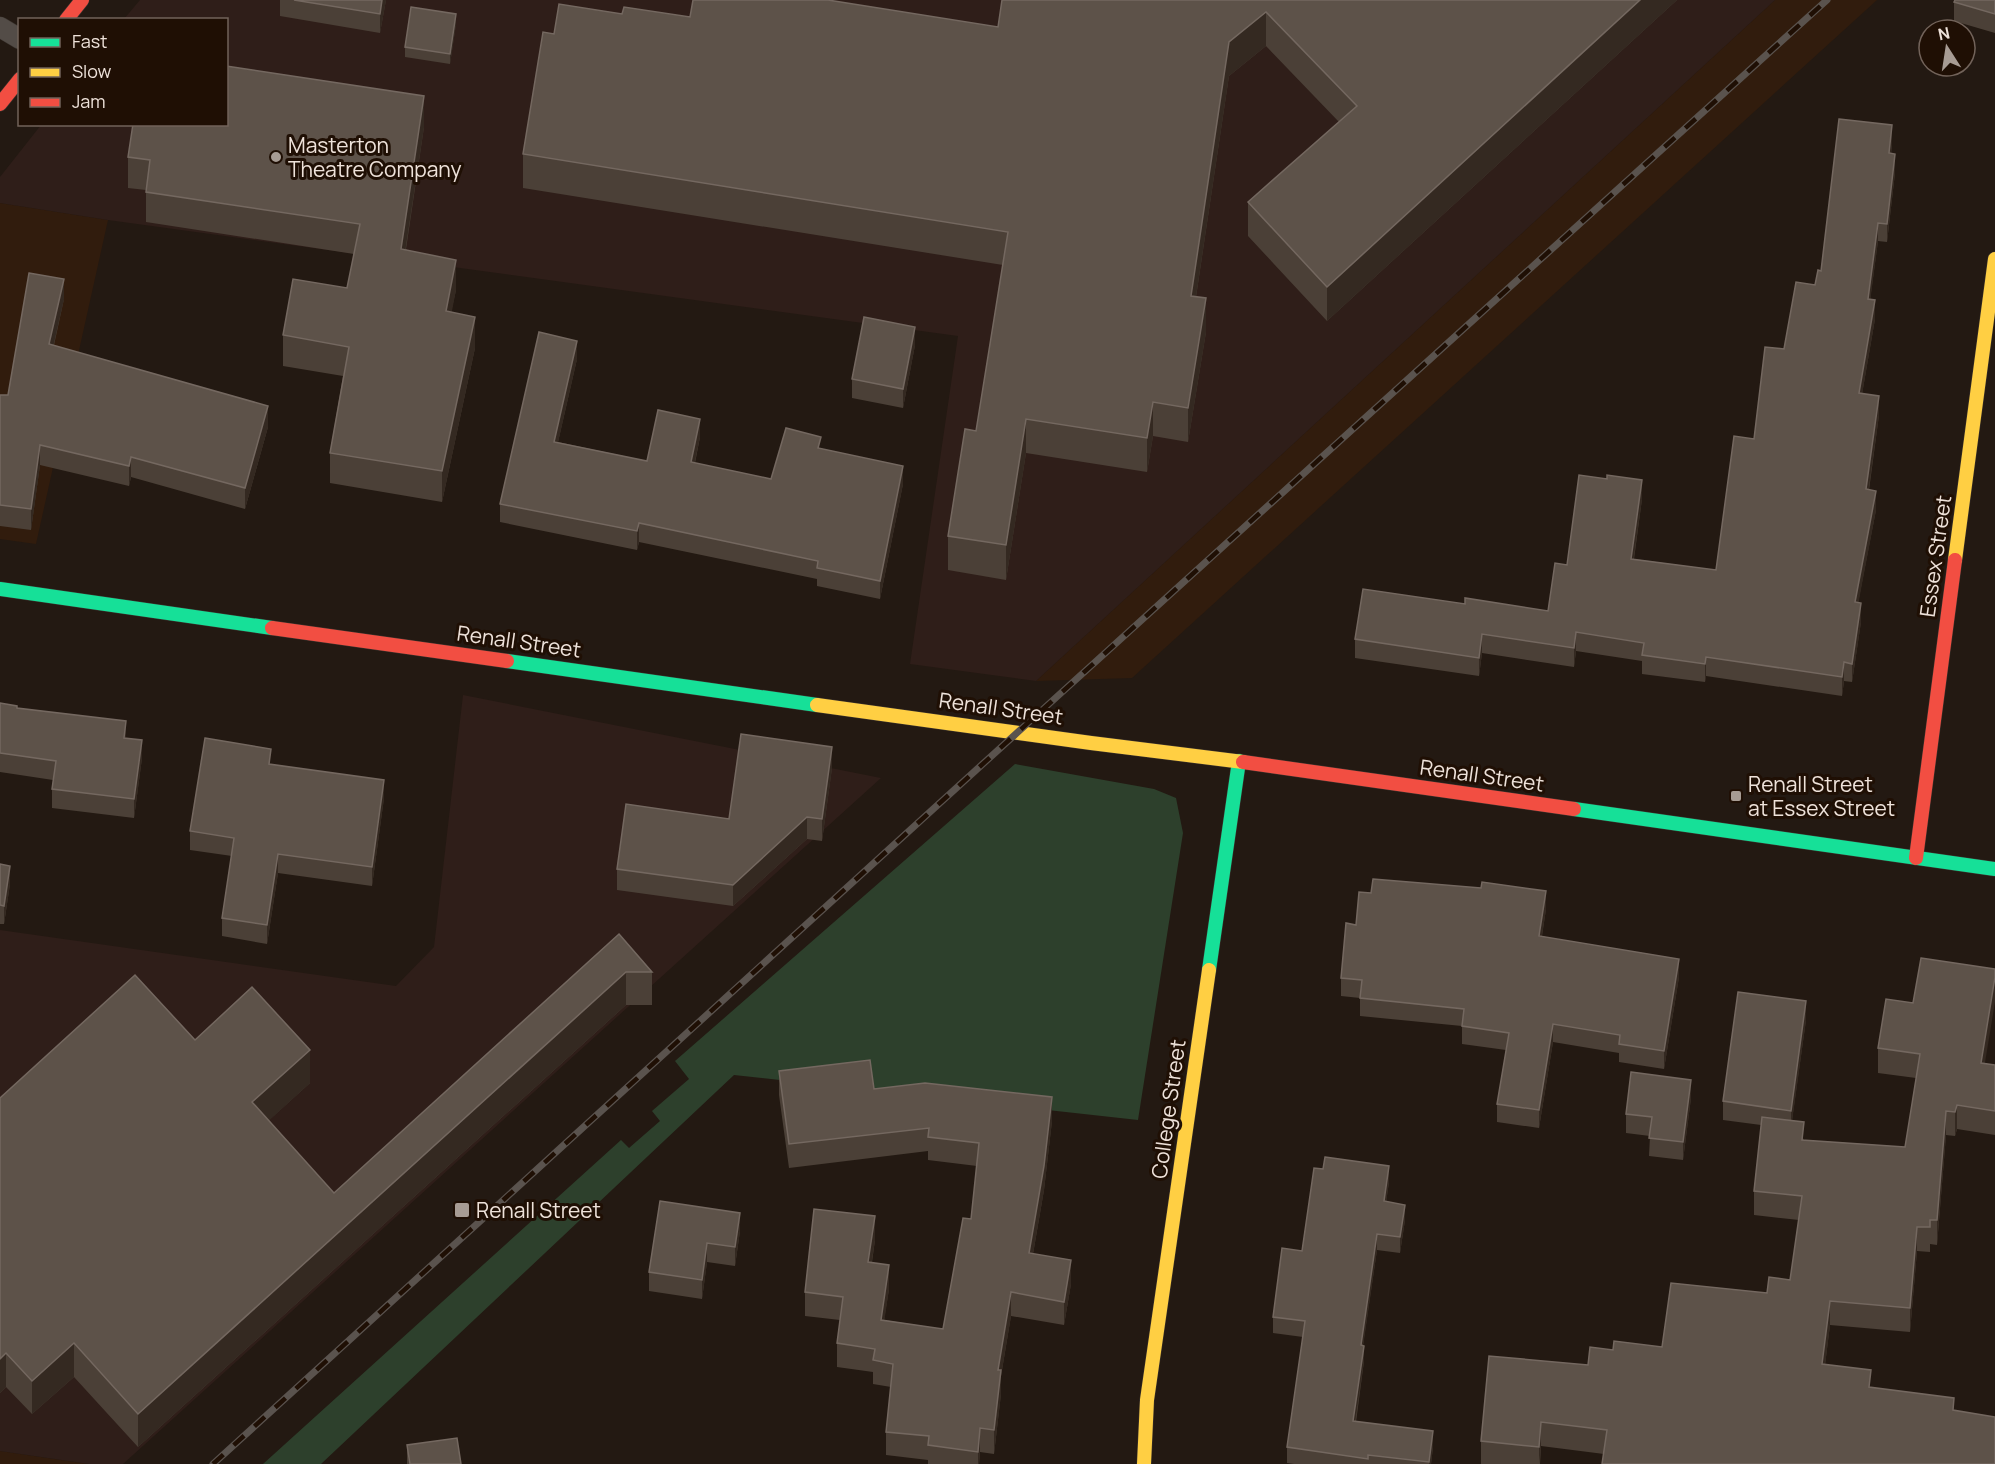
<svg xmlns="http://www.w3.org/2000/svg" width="1995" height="1464" viewBox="0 0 1995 1464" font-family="Manrope,sans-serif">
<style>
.built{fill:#311c0d}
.industrial{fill:#2f1e19}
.green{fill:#2d402c}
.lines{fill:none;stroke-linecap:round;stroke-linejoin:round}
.lane-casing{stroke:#3d3530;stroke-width:21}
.fast-casing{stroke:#3d3530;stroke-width:15}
.slow-casing{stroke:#3d3530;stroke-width:15}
.jam-casing{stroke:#3d3530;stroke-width:15}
.lane{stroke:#534c47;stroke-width:20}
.fast{stroke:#16e098;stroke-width:14}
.slow{stroke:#ffcf43;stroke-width:14}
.jam{stroke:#f24e42;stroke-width:14}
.rail-casing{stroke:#5a534e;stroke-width:7}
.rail{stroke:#1f0f04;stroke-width:4.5;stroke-dasharray:14;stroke-linecap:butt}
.wall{fill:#4b4037}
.shaded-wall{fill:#342921}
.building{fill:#5d5249;stroke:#746860;stroke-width:1.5}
.poi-dot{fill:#a79c94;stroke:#1f0f04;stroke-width:2}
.labels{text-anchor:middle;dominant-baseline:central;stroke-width:6;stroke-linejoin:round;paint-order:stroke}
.poi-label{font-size:21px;fill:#eee2da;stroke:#1f0f04;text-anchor:start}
.street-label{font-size:21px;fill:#eee2da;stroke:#1f0f04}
</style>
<rect width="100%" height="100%" fill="#231912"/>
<!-- built -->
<g class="built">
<path d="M1775,0H1877L1132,678L1036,681Z"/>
<path d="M0,203L108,220L36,544L0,539Z"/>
<path d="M0,1451L89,1464H0Z"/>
</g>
<!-- industrial -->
<g class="industrial">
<path d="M140,0H1775L1036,681L910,664L958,336L108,220L0,203V177L41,125L226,124V20L124,19Z"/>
<path d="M463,695L881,778L123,1464H89L0,1451V930L396,986L434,947Z"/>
</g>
<!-- green -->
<path class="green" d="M1015,764L1154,789L1176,798L1183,833L1138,1120L734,1075L321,1464H263L621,1140L629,1148L660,1121L652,1111L689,1079L675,1061Z"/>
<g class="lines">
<defs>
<path id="lane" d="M0,27L20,39"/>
<g id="fast">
<path d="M0,589L272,628"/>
<path d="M507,661L817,705"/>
<path d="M1574,809L1995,869"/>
<path d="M1209,970L1239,761"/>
</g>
<g id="slow">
<path d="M1955,560L1995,259"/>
<path d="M817,705L1091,743L1243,762"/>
<path d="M1144,1464L1147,1400L1209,970"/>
</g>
<g id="jam">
<path d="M66,20L82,0"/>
<path d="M0,104L20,79"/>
<path d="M272,628L507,661"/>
<path d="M1243,762L1574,809"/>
<path d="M1916,858L1955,560"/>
</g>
</defs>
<!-- lane casing -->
<use href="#lane" class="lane-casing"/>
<!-- fast casing -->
<use href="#fast" class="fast-casing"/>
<!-- slow casing -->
<use href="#slow" class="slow-casing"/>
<!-- jam casing -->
<use href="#jam" class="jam-casing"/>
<!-- lane -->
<use href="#lane" class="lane"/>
<!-- fast -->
<use href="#fast" class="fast"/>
<!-- slow -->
<use href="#slow" class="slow"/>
<!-- jam -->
<use href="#jam" class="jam"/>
<defs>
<path id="rail" d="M213,1464L1019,731L1827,0"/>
</defs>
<!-- rail casing -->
<use href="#rail" class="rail-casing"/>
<!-- rail -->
<use href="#rail" class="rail"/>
</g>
<!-- wall -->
<g class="wall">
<path d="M280,0H386L380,33L280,16Z"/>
<path d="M1002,0H1677L1327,321L1248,236V202L1339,122L1266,46L1229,76L1196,297L1206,332L1188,442L1153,436L1147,472L1026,453L1006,580L948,570V536L976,431L1003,265L523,188V154L554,34L622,14L690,17L998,27Z"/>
<path d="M1995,0V33L1954,21V2Z"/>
<path d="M456,24L450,64L405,57V47Z"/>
<path d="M424,127L406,249L456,290L451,312L475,348L442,502L330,483V453L343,376L283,366V335L347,288L354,254L146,222V190L128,188V157Z"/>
<path d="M1892,144L1891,154L1895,173L1887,242L1878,241L1870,300L1875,319L1862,394L1879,415L1869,490L1876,510L1858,603L1861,622L1852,682L1844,681L1842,696L1706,676L1705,682L1642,674V661L1576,651L1574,667L1482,653L1479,676L1355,658V639L1465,604L1548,611L1567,565L1642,499L1634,559L1716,570L1754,439L1784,349L1815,285L1821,271Z"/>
<path d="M64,299L54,345L268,427L245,509L131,477L129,486L40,465L31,530L0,526V395H8Z"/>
<path d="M915,345L903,408L852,398V379Z"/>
<path d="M577,359L558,442L647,461L700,437L695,463L771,479L821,448L903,484L880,599L817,586V579L639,542L637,550L500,522V504Z"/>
<path d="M0,703L126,738L142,758L134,818L52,808V789L53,780L0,772Z"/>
<path d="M271,764L384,798L372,886L278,873L267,944L222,936V918L232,856L190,850V831Z"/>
<path d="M832,768L822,841L807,839L733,906L617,890V869L729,819Z"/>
<path d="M0,864L10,884L4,924H0Z"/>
<path d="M1546,909L1542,936L1679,977L1664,1069L1619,1062V1053L1553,1042L1539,1128L1497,1122V1104L1506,1050L1462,1044V1026L1360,1016V998L1341,996V978L1356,925Z"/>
<path d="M619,934L652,972V1005H626L138,1447L74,1377L32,1414L6,1387L0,1393V1098L195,1040L310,1083L268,1121L334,1193Z"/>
<path d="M1806,1020L1792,1120L1804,1140L1905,1147L1916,1078L1878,1073V1048L1995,1065V1135L1957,1129L1955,1136L1946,1135L1937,1245L1930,1244V1252L1917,1251L1910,1332L1830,1325L1825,1365L1604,1454L1541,1446L1540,1464H1481V1441L1588,1365L1613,1350L1662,1347L1767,1293L1790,1280L1799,1220L1754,1215V1191L1761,1125L1723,1120V1101Z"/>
<path d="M779,1071L1052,1121L1044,1190L1033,1254L1071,1284L1064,1325L1011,1316L1001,1376V1394L994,1454L980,1452L979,1464H928V1460L886,1455V1432L891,1387L873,1384V1372L837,1367V1343L840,1320L805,1316V1292L875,1240L872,1262L889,1289L884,1320L943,1329L971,1219L977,1166L928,1160V1151L789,1168L779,1095Z"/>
<path d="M1691,1098L1683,1160L1649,1156L1650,1136L1626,1133V1114Z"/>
<path d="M1323,1169L1389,1182L1386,1202L1405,1220L1400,1253L1377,1250L1363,1345L1364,1361L1356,1422L1433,1447L1431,1464H1294L1287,1463V1447L1303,1337L1273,1333V1317L1302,1251Z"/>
<path d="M660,1201L740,1231L735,1266L707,1262L702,1299L649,1291V1272Z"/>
<path d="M407,1445L461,1464H407Z"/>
</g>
<!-- shaded-wall -->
<g class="shaded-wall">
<path d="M382,0H386L380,33V14Z"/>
<path d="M1640,0H1677L1327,321V287Z"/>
<path d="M1266,12V46L1229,76L1191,330V296L1229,42Z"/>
<path d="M456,14V24L450,64V54Z"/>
<path d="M424,96V127L401,279V249Z"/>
<path d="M1892,125V144L1889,172V153Z"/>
<path d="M1895,154V173L1887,242V224Z"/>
<path d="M1878,223V241L1868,318V299Z"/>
<path d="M456,260V290L446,342V311Z"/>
<path d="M64,279V299L49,365V344Z"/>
<path d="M1206,298V332L1188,442V408Z"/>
<path d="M1875,300V319L1859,412V393Z"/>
<path d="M475,317V348L442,502V471Z"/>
<path d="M915,327V345L903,408V389Z"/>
<path d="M577,341V359L554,460V442Z"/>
<path d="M1879,396V415L1866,508V489Z"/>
<path d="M1153,402V436L1147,472V438Z"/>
<path d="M268,406V427L245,509V488Z"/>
<path d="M700,419V437L691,480V462Z"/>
<path d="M1026,419V453L1006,580V545Z"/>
<path d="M40,445V465L31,530V509Z"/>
<path d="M131,457V477L129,486V466Z"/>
<path d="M903,466V484L880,599V581Z"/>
<path d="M1642,480V499L1631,577V559Z"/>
<path d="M1876,491V510L1855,621V602Z"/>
<path d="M639,523V542L637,550V531Z"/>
<path d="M1861,603V622L1852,682V664Z"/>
<path d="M1576,632V651L1574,667V648Z"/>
<path d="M1482,634V653L1479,676V658Z"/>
<path d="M1706,657V676L1705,682V664Z"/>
<path d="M1844,662V681L1842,696V677Z"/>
<path d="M126,721V740L124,738Z"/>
<path d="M142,740V758L134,818V799Z"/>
<path d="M832,747V768L822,841V819Z"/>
<path d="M384,780V798L372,886V867Z"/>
<path d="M807,817V839L733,906V885Z"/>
<path d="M278,854V873L267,944V925Z"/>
<path d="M10,866V884L4,924V906Z"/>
<path d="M1546,891V909L1539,954V936Z"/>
<path d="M1679,959V977L1664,1069V1051Z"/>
<path d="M626,972V1005L138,1447V1414Z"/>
<path d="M1995,977V1002L1981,1087V1063Z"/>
<path d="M1806,1001V1020L1791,1129V1111Z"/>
<path d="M1553,1024V1042L1539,1128V1110Z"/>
<path d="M310,1050V1083L252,1136V1102Z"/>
<path d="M1691,1080V1098L1683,1160V1142Z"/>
<path d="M1052,1097V1121L1044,1190L1029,1277V1253Z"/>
<path d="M1957,1105V1129L1955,1136V1112Z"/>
<path d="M1946,1111V1135L1937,1245V1220Z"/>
<path d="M1389,1166V1182L1384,1217V1201Z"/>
<path d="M1405,1205V1220L1400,1253V1237Z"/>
<path d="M740,1213V1231L735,1266V1247Z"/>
<path d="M875,1216V1240L868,1286V1262Z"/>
<path d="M1917,1227V1251L1910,1332V1308Z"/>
<path d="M1377,1234V1250L1361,1361V1345Z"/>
<path d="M707,1243V1262L702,1299V1280Z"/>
<path d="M1071,1260V1284L1064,1325V1302Z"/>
<path d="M889,1265V1289L881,1344V1320Z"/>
<path d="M1011,1292V1316L1001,1376V1394L994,1454V1430L998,1370Z"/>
<path d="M1830,1301V1325L1822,1389V1364Z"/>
<path d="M74,1343V1377L32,1414V1381Z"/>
<path d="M1364,1346V1361L1353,1437V1421Z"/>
<path d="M6,1353V1387L0,1393V1359Z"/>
<path d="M1541,1422V1446L1539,1464V1447Z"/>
<path d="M980,1428V1452L979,1464H978V1452Z"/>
<path d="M1433,1431V1447L1431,1464H1429Z"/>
</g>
<!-- building -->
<g class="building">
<path d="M294,0H382L380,14Z"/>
<path d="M693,0H828L998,27L1002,0H1640L1327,287L1248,202L1357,106L1266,12L1229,42L1191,296L1206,298L1188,408L1153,402L1147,438L1026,419L1006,545L948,536L965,429L976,431L1008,232L523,154L543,32L554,34L559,4L622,14L624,7L690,17Z"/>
<path d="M1955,0H1995V14L1954,2Z"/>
<path d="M411,7L456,14L450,54L405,47Z"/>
<path d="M226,66L424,96L401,249L456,260L446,311L475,317L442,471L330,453L349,347L283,335L293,279L347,288L360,224L146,192L150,160L128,157L133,124H226Z"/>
<path d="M1839,119L1892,125L1889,153L1895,154L1887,224L1878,223L1868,299L1875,300L1859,393L1879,396L1866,489L1876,491L1855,602L1861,603L1852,664L1844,662L1842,677L1706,657L1705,664L1642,655L1644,643L1576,632L1574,648L1482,634L1479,658L1355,639L1363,589L1465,604V598L1548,611L1555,563L1567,565L1579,475L1607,479V475L1642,480L1631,559L1716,570L1734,436L1754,439L1765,347L1784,349L1796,282L1815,285L1818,270L1821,271Z"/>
<path d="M29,273L64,279L49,344L268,406L245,488L131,457L129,466L40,445L31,509L0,505V395H8Z"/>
<path d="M864,317L915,327L903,389L852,379Z"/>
<path d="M539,332L577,341L554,442L647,461L658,410L700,419L691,462L771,479L786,428L821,437L818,448L903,466L880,581L817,568L818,561L639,523L637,531L500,504Z"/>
<path d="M0,703L17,706V708L126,721L124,738L142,740L134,799L52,789L56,761L0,753Z"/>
<path d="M741,734L832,747L822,819L807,817L733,885L617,869L626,804L729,819Z"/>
<path d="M205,738L271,749L269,764L384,780L372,867L278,854L267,925L222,918L234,838L190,831Z"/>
<path d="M0,864L10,866L4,906L0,905Z"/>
<path d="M1373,879L1481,888L1482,882L1546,891L1539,936L1679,959L1664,1051L1619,1044L1620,1035L1553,1024L1539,1110L1497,1104L1509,1033L1462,1026L1464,1009L1360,998L1362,980L1341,978L1346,923L1356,925L1359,892L1371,893Z"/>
<path d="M619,934L652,972H626L138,1414L74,1343L32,1381L6,1353L0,1359V1098L135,975L195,1040L252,987L310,1050L252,1102L334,1193Z"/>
<path d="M1921,958L1995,969V977L1981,1063L1995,1065V1111L1957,1105L1955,1112L1946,1111L1937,1220H1930V1227H1917L1910,1308L1830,1301L1822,1364L1871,1370L1869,1387L1954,1398L1953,1410L1995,1417V1464H1602L1607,1430L1541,1422L1539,1447L1481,1441L1489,1356L1588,1365L1590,1347L1613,1350L1614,1341L1662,1347L1671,1283L1767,1293L1769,1277L1790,1280L1802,1196L1754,1191L1762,1117L1804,1122L1802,1140L1905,1147L1920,1054L1878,1048L1886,999L1913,1003Z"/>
<path d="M1738,992L1806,1001L1791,1111L1723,1101Z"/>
<path d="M870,1060L874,1089L925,1083L1052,1097L1044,1166L1029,1253L1071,1260L1064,1302L1011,1292L998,1370H1001L994,1430L980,1428L978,1452L928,1445L929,1436L886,1432L893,1364L873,1360L875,1349L837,1343L843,1297L805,1292L814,1209L875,1216L868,1262L889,1265L881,1320L943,1329L963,1218L971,1219L979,1143L928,1137L929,1128L789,1144L779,1071Z"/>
<path d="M1631,1072L1691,1080L1683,1142L1649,1138L1652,1117L1626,1114Z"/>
<path d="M1325,1157L1389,1166L1384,1201L1405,1205L1400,1237L1377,1234L1361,1345L1364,1346L1353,1421L1433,1431L1429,1462L1368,1455V1459L1287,1447L1305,1321L1273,1317L1282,1248L1302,1251L1314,1168L1323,1169Z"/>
<path d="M660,1201L740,1213L735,1247L707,1243L702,1280L649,1272Z"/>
<path d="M457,1438L461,1464H410L407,1445Z"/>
</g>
<!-- markers -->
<g class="poi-dot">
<circle cx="276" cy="157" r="6"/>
<rect x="1730" y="790" width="12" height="12" rx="3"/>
<rect x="454" y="1202" width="16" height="16" rx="3"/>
</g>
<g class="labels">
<!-- poi labels -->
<g class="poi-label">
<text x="288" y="145">Masterton<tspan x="288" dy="24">Theatre Company</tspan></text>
<text x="1748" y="784">Renall Street<tspan x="1748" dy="24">at Essex Street</tspan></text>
<text x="476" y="1210">Renall Street</text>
</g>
<!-- street labels -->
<g class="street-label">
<text transform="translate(1935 556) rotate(-82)">Essex Street</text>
<text transform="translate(519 641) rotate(8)">Renall Street</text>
<text transform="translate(1001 708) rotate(8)">Renall Street</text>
<text transform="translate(1482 775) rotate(8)">Renall Street</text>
<text transform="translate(1168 1109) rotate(-82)">College Street</text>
</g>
</g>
<!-- legend -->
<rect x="18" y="18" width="210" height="108" fill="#1f0f04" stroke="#72635a" stroke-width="1.5"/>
<rect x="30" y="38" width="30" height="9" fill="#16e098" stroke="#72635a" stroke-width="1.5"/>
<text x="72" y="48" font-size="18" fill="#eee2da">Fast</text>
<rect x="30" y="68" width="30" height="9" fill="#ffcf43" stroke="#72635a" stroke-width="1.5"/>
<text x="72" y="78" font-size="18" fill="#eee2da">Slow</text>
<rect x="30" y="98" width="30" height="9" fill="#f24e42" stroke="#72635a" stroke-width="1.5"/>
<text x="72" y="108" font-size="18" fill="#eee2da">Jam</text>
<!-- north arrow -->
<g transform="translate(1947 48) rotate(348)"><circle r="28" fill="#1f0f04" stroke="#72635a" stroke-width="1.5"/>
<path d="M0-4.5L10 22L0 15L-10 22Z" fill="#a79c94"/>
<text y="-9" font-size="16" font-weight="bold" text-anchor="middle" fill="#eee2da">N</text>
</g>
</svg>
